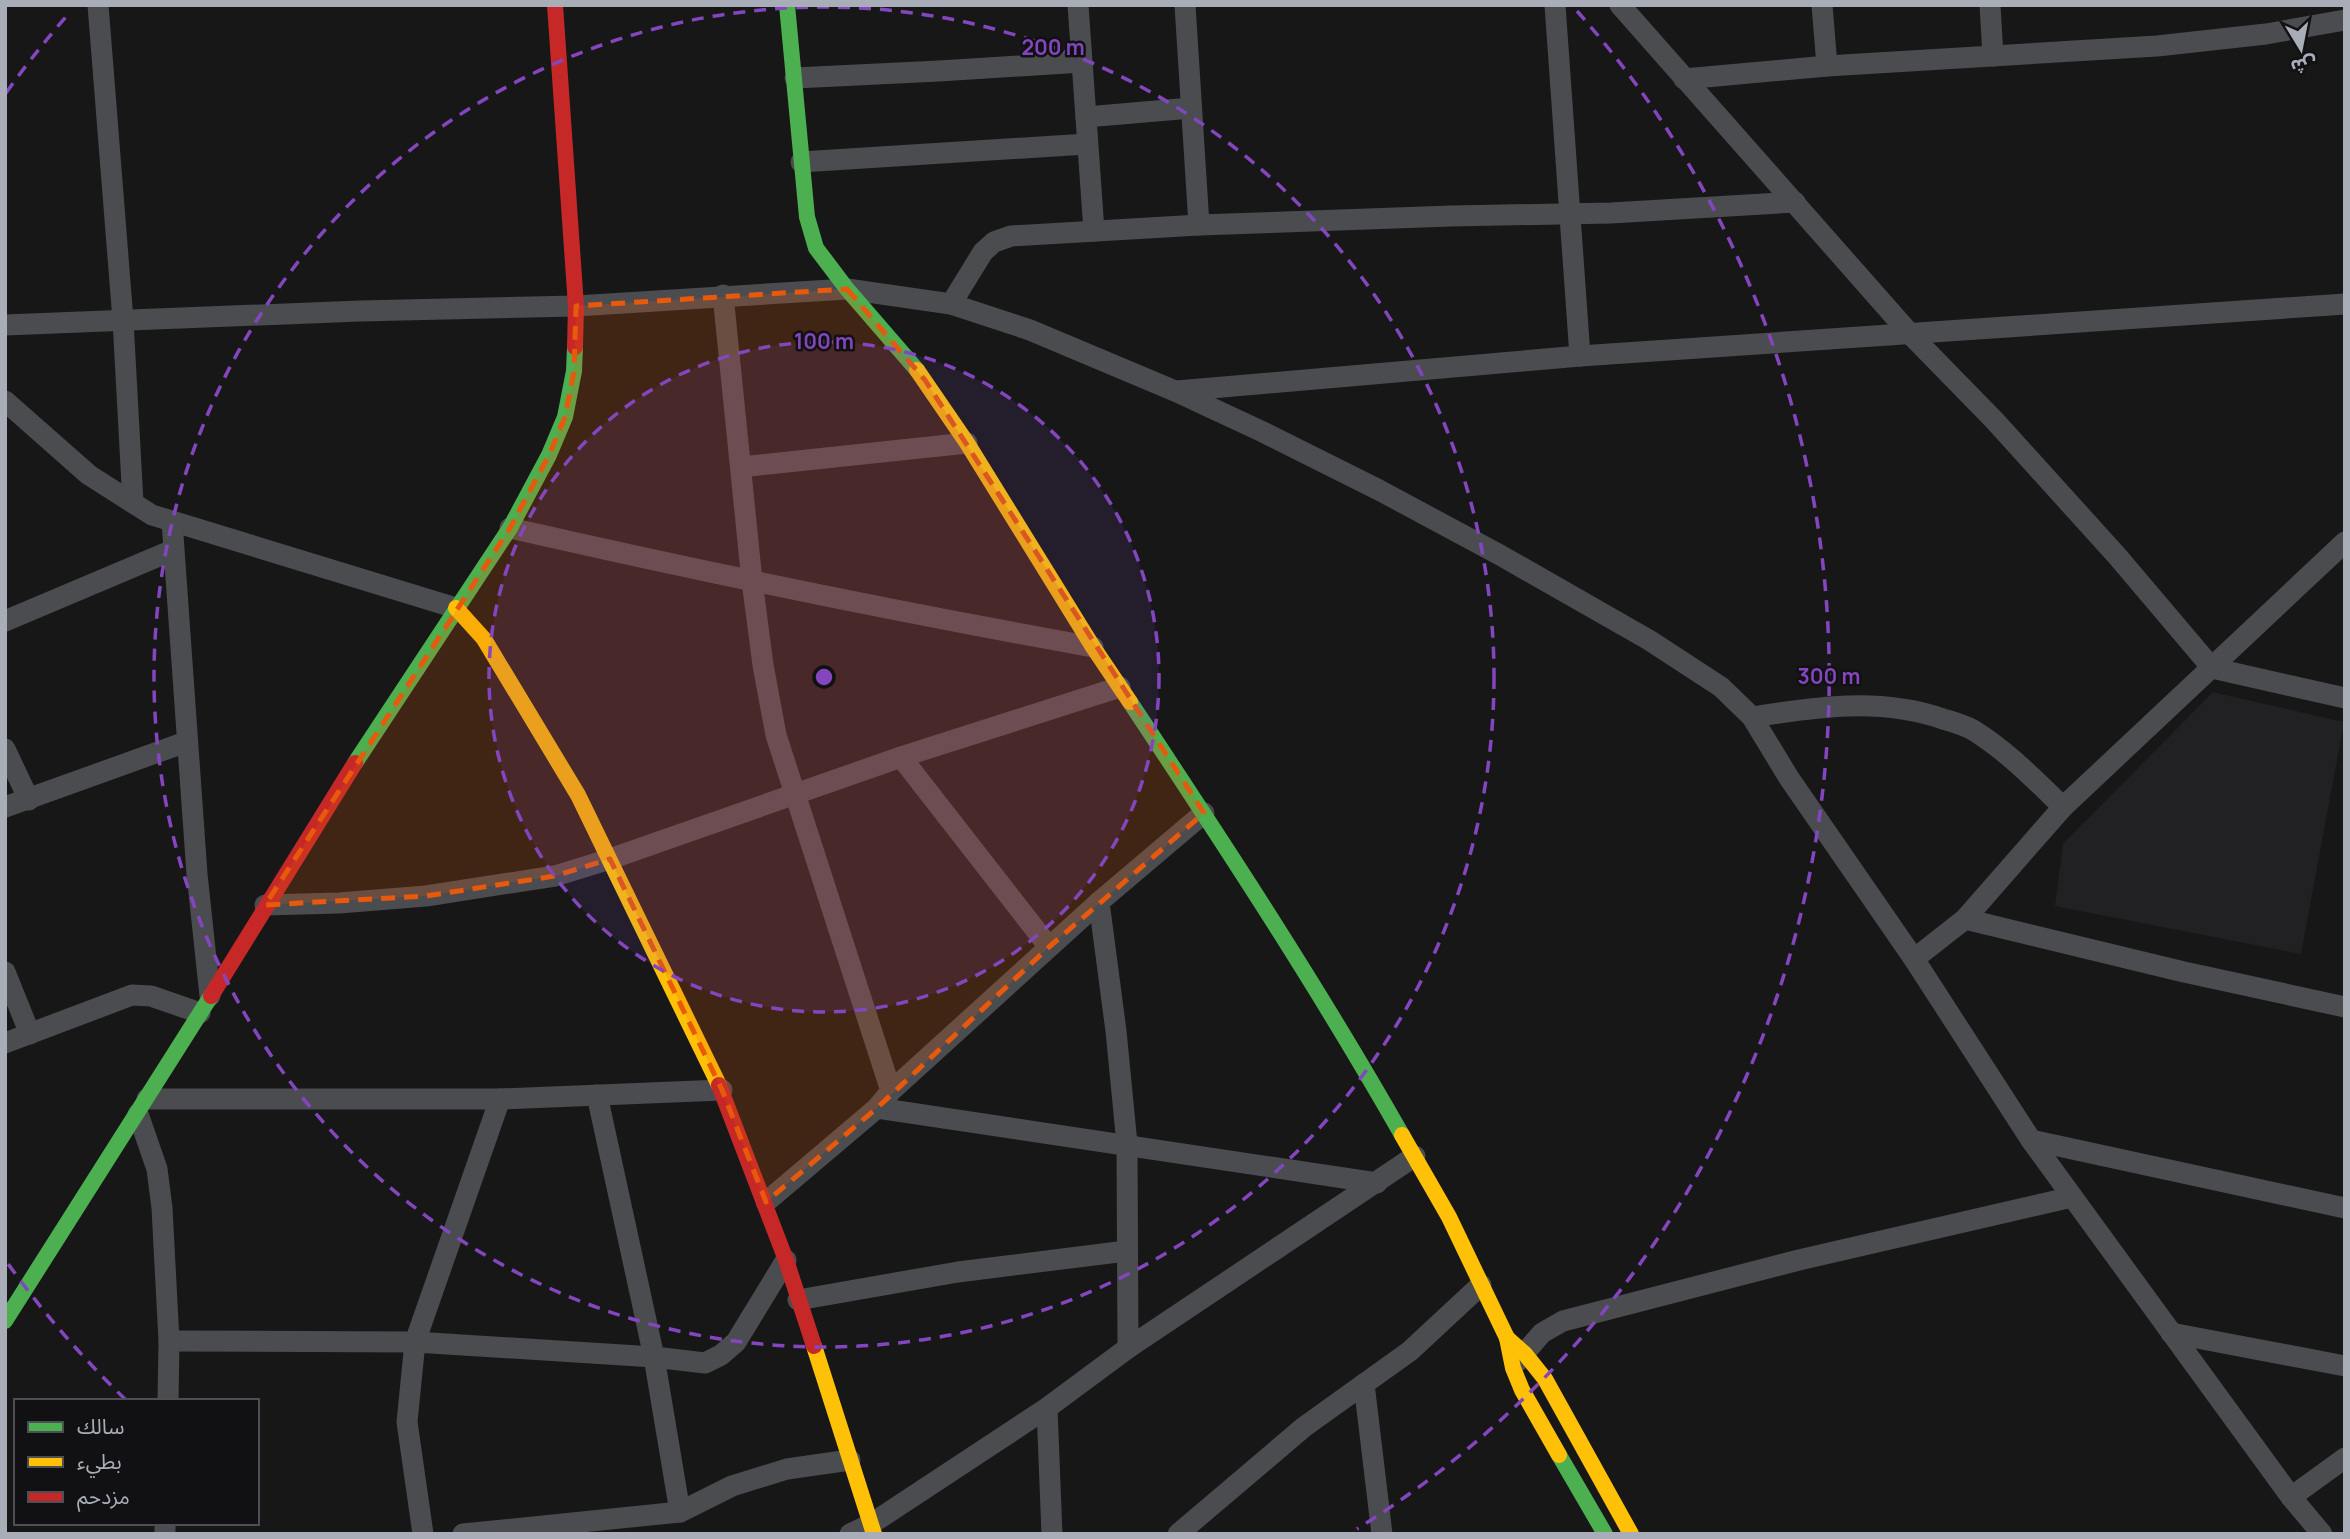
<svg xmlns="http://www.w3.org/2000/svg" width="2350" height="1539" viewBox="0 0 2350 1539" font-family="Manrope,'Noto Sans Arabic',sans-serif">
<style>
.built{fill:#212123}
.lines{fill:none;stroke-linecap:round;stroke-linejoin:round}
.street{stroke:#4b4c50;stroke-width:21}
.fast{stroke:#4caf50;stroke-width:16}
.slow{stroke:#ffc107;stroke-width:16}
.jam{stroke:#c62828;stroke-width:16}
.marked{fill:#e8590c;fill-opacity:0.2;stroke:#e8590c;stroke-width:5;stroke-dasharray:14 9;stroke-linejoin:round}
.ring{fill:none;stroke:#8446be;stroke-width:3.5;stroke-dasharray:12 9}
.centre{fill:#8446be;stroke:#111113;stroke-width:3.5}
.ring-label{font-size:21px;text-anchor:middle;font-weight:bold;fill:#8446be;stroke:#111113;stroke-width:5;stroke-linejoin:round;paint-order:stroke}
</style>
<rect width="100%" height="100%" fill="#171717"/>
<!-- built -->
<path class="built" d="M2213,692L2344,722L2301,954L2055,906L2063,844Z"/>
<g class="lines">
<!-- street -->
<g class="street">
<path d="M98,5L123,320L133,503"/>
<path d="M1078,5L1094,231"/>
<path d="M1185,5L1199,225"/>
<path d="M1555,5L1580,356"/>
<path d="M1620,5L1911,335L1995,421L2118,557L2212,668L2345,698"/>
<path d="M1822,5L1827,66"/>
<path d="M1990,5L1993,56"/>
<path d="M795,78L939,71L1082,62"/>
<path d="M1684,79L1827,66L2157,46L2266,34L2345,20"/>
<path d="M1086,117L1191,108"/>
<path d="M801,162L1087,144"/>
<path d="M723,295L752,581L763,665L776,735L891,1091"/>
<path d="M951,304L983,252L994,242L1011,236L1199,225L1451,216L1611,213L1795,202"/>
<path d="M5,325L360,311L576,306L847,289L951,304L1030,330L1175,391L1263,432L1379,490L1500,555L1649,640L1721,687L1752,717L1789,778L1914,959L2031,1140L2291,1497L2322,1534"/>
<path d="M1177,391L1580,356L2345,304"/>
<path d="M5,401L89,475L152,515L456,608"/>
<path d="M741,467L967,443"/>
<path d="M172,521L197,874L210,996"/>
<path d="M510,528C703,572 898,612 1093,647"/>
<path d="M5,621L173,550"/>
<path d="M1752,717C1816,707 1880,697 1943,719C1953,722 1964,725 1973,730C2007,751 2035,780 2063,807"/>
<path d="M5,749L29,800"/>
<path d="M901,757L1049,947"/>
<path d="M5,807L186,742"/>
<path d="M1099,902L1116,1031L1127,1144L1128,1348"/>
<path d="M265,905L339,903L426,896L555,876L610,859L901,757L1120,687"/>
<path d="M1965,919L2184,972L2345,1007"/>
<path d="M1914,959L1965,919L2063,807L2345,542"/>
<path d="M5,972L30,1034"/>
<path d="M5,1043L132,995L151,996L200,1013"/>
<path d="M597,1095L654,1357L680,1512"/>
<path d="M147,1099H500L722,1090"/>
<path d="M877,1108L1377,1183"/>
<path d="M138,1114L157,1169L162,1208L169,1341L168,1401"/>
<path d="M2031,1140L2345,1208"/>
<path d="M766,1202L877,1108L891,1091L1099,902L1204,813"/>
<path d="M798,1300L958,1272L1126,1251"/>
<path d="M2171,1333L2345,1366"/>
<path d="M169,1341L415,1342L654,1357L705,1363L721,1355L736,1342L786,1260"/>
<path d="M1517,1362L1542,1333L1563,1321L1799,1260L2072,1197"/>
<path d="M1364,1384L1382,1534"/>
<path d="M1047,1408L1052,1534"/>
<path d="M2291,1497L2345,1458"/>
<path d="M165,1534V1523"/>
<path d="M423,1534L407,1422L415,1342L500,1099"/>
<path d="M463,1534L680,1512L732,1486L787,1469L850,1460"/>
<path d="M850,1534L871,1524L1047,1408L1128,1348L1415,1156"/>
<path d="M1178,1534L1304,1427L1410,1351L1481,1285"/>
</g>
<!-- fast -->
<g class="fast">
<path d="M787,5L807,217L816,248L847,289L917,370"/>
<path d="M1130,702C1224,844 1318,987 1402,1135"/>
<path d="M355,763L510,528L549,455L565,417L574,371L575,347"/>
<path d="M5,1321L211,996"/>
<path d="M1559,1455L1605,1534"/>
</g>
<!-- slow -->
<g class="slow">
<path d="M917,370L967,443L1093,647L1130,702"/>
<path d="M456,608L484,639L578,795L719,1085"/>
<path d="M1402,1135L1449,1217L1507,1338L1513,1368L1522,1390L1559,1455"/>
<path d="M1507,1338L1525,1354L1545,1379L1631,1534"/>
<path d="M814,1346L874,1534"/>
</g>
<!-- jam -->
<g class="jam">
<path d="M555,5L576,306L575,347"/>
<path d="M211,996L355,763"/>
<path d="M719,1085L786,1260L814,1346"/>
</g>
</g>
<!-- marked area -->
<path class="marked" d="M847,289L925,380L1204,813L1049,947L877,1108L766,1202L722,1090L610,859L555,876L426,896L265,905L510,528L549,455L565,417L574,371L576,306Z"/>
<!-- distance rings -->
<circle cx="824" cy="677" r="335" fill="#8446be" fill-opacity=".12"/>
<g class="ring">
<circle cx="824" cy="677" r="335"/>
<circle cx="824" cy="677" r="670"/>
<path d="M126 1400A1005 1005 0 0 1 6 1261M6 93A1005 1005 0 0 1 71 11M1577 11A1005 1005 0 0 1 1357 1529"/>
</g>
<circle cx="824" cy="677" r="10" class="centre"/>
<g class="ring-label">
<text x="1053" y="55">200 m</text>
<text x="824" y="349">100 m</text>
<text x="1829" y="684">300 m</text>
</g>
<!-- border -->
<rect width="2350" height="1539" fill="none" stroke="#a8adb8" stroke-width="14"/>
<!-- legend -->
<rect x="14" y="1399" width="245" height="126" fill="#111113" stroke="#4d4f55" stroke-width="2"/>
<rect x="28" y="1422" width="35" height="10" fill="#4caf50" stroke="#4d4f55" stroke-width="2"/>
<text x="77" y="1434" font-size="21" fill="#a8adb8">سالك</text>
<rect x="28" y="1457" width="35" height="10" fill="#ffc107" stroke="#4d4f55" stroke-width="2"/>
<text x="77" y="1469" font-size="21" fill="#a8adb8">بطيء</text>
<rect x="28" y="1492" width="35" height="10" fill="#c62828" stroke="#4d4f55" stroke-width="2"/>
<text x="77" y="1504" font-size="21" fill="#a8adb8">مزدحم</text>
<!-- north arrow -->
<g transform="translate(2301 49) rotate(170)" stroke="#111113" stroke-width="5" paint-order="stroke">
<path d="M0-5L12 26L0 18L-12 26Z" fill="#a8adb8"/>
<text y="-10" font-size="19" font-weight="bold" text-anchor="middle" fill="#a8adb8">ش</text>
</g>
</svg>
